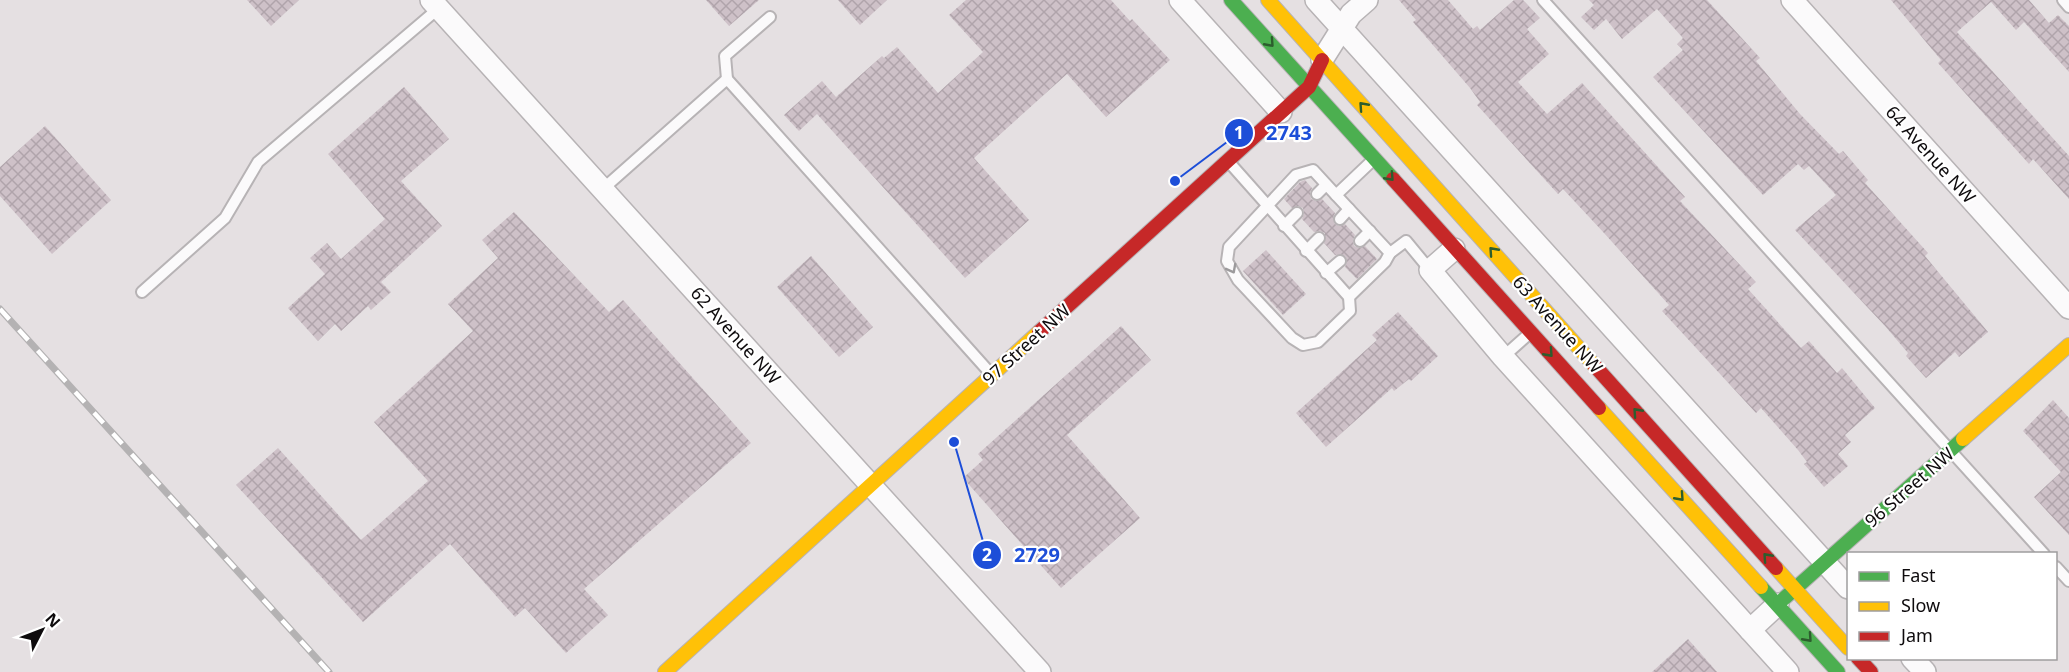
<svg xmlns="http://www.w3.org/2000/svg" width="2069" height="672" viewBox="0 0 2069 672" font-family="'Noto Sans',sans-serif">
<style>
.building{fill:url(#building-cross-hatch)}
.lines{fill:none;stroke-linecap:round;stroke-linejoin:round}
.lane-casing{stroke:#b7b3b5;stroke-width:14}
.street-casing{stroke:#b7b3b5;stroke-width:24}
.fast-casing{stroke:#b7b3b5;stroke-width:16}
.slow-casing{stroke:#b7b3b5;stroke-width:16}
.jam-casing{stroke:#b7b3b5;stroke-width:16}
.lane{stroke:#fbfafb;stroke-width:10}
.street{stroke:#fbfafb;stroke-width:21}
.fast{stroke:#4caf50;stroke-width:14}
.slow{stroke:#ffc107;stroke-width:14}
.jam{stroke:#c62828;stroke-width:14}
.rail-casing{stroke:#b4b2b3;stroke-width:7}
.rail{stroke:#fff;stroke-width:4.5;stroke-dasharray:14;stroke-linecap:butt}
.oneway{stroke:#2d5d2e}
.oneway2{stroke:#9c9a9c}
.labels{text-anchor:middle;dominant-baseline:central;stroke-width:4.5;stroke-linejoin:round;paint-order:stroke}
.street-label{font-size:18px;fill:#0e0b0d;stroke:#fff}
.leader{fill:none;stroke:#1d4ed8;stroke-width:2}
.callout-dot{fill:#1d4ed8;stroke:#fff;stroke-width:2}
.mark-label{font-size:18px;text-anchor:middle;font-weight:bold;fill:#fff}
.callout-label{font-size:20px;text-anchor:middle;font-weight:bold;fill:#1d4ed8;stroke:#fff;stroke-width:4.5;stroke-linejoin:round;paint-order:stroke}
</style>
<defs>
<pattern id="building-cross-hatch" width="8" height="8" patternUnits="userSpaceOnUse" patternTransform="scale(1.5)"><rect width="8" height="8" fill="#cec1c8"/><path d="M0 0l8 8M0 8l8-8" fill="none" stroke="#b0a4ab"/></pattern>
</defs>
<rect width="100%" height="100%" fill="#e5e0e2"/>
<!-- building -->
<g class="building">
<path d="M247,0H299L271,26Z"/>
<path d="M706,0H759L729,26Z"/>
<path d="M838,0H887L860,25Z"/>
<path d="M966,0H1111L1130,21L1132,19L1170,60L1106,117L1067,74L974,158L1029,220L965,278L817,114L799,131L784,115L822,81L836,97L882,56L884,58L897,47L938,93L983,52L949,15Z"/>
<path d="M1399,0H1448L1473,29L1477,26L1480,30L1514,0H1523L1540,18L1527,29L1549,54L1518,82L1547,114L1582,83L1685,197L1680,201L1756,282L1748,289L1801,348L1809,341L1837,373L1842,368L1875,408L1845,435L1851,442L1838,454L1848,466L1824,487L1804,464L1807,462L1798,450L1761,408L1756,413L1662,311L1669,305L1604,233L1563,189L1558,194L1477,105L1480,102L1470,88L1413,22L1416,20Z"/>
<path d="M1589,0H1707L1760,58L1756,61L1800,114L1839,154L1843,151L1868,180L1865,183L1928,253L1925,256L1988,332L1959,357L1955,352L1926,378L1906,356L1908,353L1885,326L1795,230L1836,195L1809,166L1804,170L1798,164L1763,195L1653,77L1683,50L1677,44L1683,38L1657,9L1622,39L1606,19L1594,30L1581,17L1594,5Z"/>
<path d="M1891,0H2029L2049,23L2058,15L2069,26V72L2024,22L2016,30L1991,2L1957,32L2069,156V199L2033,159L2029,164L1938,63L1941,60Z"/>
<path d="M404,87L449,139L401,181L442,226L381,282L391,292L371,310L368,306L341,331L335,324L318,341L288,308L325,274L310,258L327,243L341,259L385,219L328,154Z"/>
<path d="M45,126L111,200L52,254L0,196V167Z"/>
<path d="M1305,180L1312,188L1310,193L1311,199L1316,201L1322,199L1335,213L1333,218L1335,224L1339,226L1345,224L1355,235L1353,240L1354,246L1359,248L1365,246L1377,259L1357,279L1345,267L1347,260L1345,256L1335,255L1324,243L1325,233L1320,231L1314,232L1302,219L1304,214L1303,208L1298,206L1292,208L1284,199L1300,182Z"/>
<path d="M514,212L609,312L623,300L751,443L584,589L608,615L566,653L525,608L515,617L450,544L363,622L236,485L278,448L361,540L428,481L374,422L473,331L448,304L498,258L482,240Z"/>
<path d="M1266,250L1306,294L1283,315L1243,271Z"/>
<path d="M811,256L873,327L839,357L777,287Z"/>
<path d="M1398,312L1438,356L1411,381L1409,379L1394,391L1392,388L1326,447L1296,413L1377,340L1372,335Z"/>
<path d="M1121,326L1151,360L1067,435L1140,518L1061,588L963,478L983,460L978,454Z"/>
<path d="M2053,400L2069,418V535L2034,497L2061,472L2023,431Z"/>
<path d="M1688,639L1717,672H1652Z"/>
</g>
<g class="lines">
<defs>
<g id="lane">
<path d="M1543,0L2044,554"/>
<path d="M2063,0L2069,7"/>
<path d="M727,79L725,56L770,17"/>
<path d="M1228,161L1349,297L1385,262L1390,253L1336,195L1374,159"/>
<path d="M604,188L727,79L991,374"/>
<path d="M1317,194L1326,185"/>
<path d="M1336,195L1313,170L1296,175L1229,247L1227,261L1238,280L1292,338L1303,345L1318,342L1350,311L1349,297"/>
<path d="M1340,219L1349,209"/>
<path d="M1284,226L1297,213"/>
<path d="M1360,241L1370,231"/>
<path d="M1306,251L1319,238"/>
<path d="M1390,253L1406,241L1430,270"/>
<path d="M1326,273L1340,261"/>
<path d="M142,292L225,218L258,162L439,8"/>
<path d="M1503,357L1530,333"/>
<path d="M2056,567L2069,581"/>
</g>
<g id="street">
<path d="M431,0L1040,672"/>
<path d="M1180,0L1281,112"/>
<path d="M1316,0L1848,588"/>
<path d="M1792,0L2069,308"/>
<path d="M1322,60L1351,14L1367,0"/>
<path d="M1454,249L1430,270L1503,357L1788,672"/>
<path d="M1750,630L1778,604"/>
<path d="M1912,658L1925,672"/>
</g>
<g id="fast">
<path d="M1231,0L1393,179"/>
<path d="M1761,587L1838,672"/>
<path d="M1780,602L1963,439"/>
</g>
<g id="slow">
<path d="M1268,0L1594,365"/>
<path d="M1599,408L1761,587"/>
<path d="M1963,439L2069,345"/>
<path d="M1776,568L1848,648"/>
<path d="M665,672L1039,332"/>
</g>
<g id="jam">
<path d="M1393,179L1599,408"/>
<path d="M1039,332L1309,87L1322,60"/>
<path d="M1594,365L1776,568"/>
<path d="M1858,658L1871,672"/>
</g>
</defs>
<!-- lane casing -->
<use href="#lane" class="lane-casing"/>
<!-- street casing -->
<use href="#street" class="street-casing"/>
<!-- fast casing -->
<use href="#fast" class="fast-casing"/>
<!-- slow casing -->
<use href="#slow" class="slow-casing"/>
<!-- jam casing -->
<use href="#jam" class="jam-casing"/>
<!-- lane -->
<use href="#lane" class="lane"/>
<!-- street -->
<use href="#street" class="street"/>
<!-- fast -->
<use href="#fast" class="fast"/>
<!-- slow -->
<use href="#slow" class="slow"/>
<!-- jam -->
<use href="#jam" class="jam"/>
<defs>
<path id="rail" d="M0,309L329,672"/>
</defs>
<!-- rail casing -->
<use href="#rail" class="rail-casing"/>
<!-- rail -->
<use href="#rail" class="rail"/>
</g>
<!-- one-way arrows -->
<defs><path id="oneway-chevron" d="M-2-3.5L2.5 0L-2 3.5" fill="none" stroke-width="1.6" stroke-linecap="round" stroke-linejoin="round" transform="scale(1.5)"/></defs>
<g class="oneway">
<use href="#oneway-chevron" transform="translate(1270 43) rotate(48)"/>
<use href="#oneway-chevron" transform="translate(1363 106) rotate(-132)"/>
<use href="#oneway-chevron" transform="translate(1390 177) rotate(48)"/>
<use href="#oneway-chevron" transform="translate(1493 251) rotate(-132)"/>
<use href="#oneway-chevron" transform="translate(1549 353) rotate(48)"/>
<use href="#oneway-chevron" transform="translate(1637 412) rotate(-132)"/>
<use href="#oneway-chevron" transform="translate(1680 497) rotate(48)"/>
<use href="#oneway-chevron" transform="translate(1767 557) rotate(-132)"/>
<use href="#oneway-chevron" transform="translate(1808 638) rotate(48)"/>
</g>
<use class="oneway2" href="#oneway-chevron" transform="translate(1232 269) rotate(62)"/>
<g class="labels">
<!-- street labels -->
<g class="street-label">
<text transform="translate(1931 154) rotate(48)">64 Avenue NW</text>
<text transform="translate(1558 324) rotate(48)">63 Avenue NW</text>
<text transform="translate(736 335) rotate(48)">62 Avenue NW</text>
<text transform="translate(1026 344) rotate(-42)">97 Street NW</text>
<text transform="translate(1909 487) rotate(-41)">96 Street NW</text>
</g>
</g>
<!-- callouts -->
<path class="leader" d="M1175 181L1239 133M954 442L987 555"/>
<g class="callout-dot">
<circle cx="1175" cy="181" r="6"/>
<circle cx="954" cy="442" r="6"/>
<circle cx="1239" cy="133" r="15"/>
<circle cx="987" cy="555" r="15"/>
</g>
<g class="mark-label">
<text x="1239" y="139">1</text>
<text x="987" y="561">2</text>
</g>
<g class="callout-label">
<text x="1289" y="140">2743</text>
<text x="1037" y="562">2729</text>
</g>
<!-- legend -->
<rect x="1847" y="552" width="210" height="108" fill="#ffffff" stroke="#9f9d9e" stroke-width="1.5"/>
<rect x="1859" y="572" width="30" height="9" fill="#4caf50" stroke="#9f9d9e" stroke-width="1.5"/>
<text x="1901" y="582" font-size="18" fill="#0e0b0d">Fast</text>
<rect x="1859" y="602" width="30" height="9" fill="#ffc107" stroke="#9f9d9e" stroke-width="1.5"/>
<text x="1901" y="612" font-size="18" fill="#0e0b0d">Slow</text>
<rect x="1859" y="632" width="30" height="9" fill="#c62828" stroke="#9f9d9e" stroke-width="1.5"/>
<text x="1901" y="642" font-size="18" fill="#0e0b0d">Jam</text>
<!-- north arrow -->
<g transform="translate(42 630) rotate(48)" stroke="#ffffff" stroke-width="4.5" paint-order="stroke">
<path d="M0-4.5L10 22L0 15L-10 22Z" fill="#0e0b0d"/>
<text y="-9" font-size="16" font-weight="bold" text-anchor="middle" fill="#0e0b0d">N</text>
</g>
</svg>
